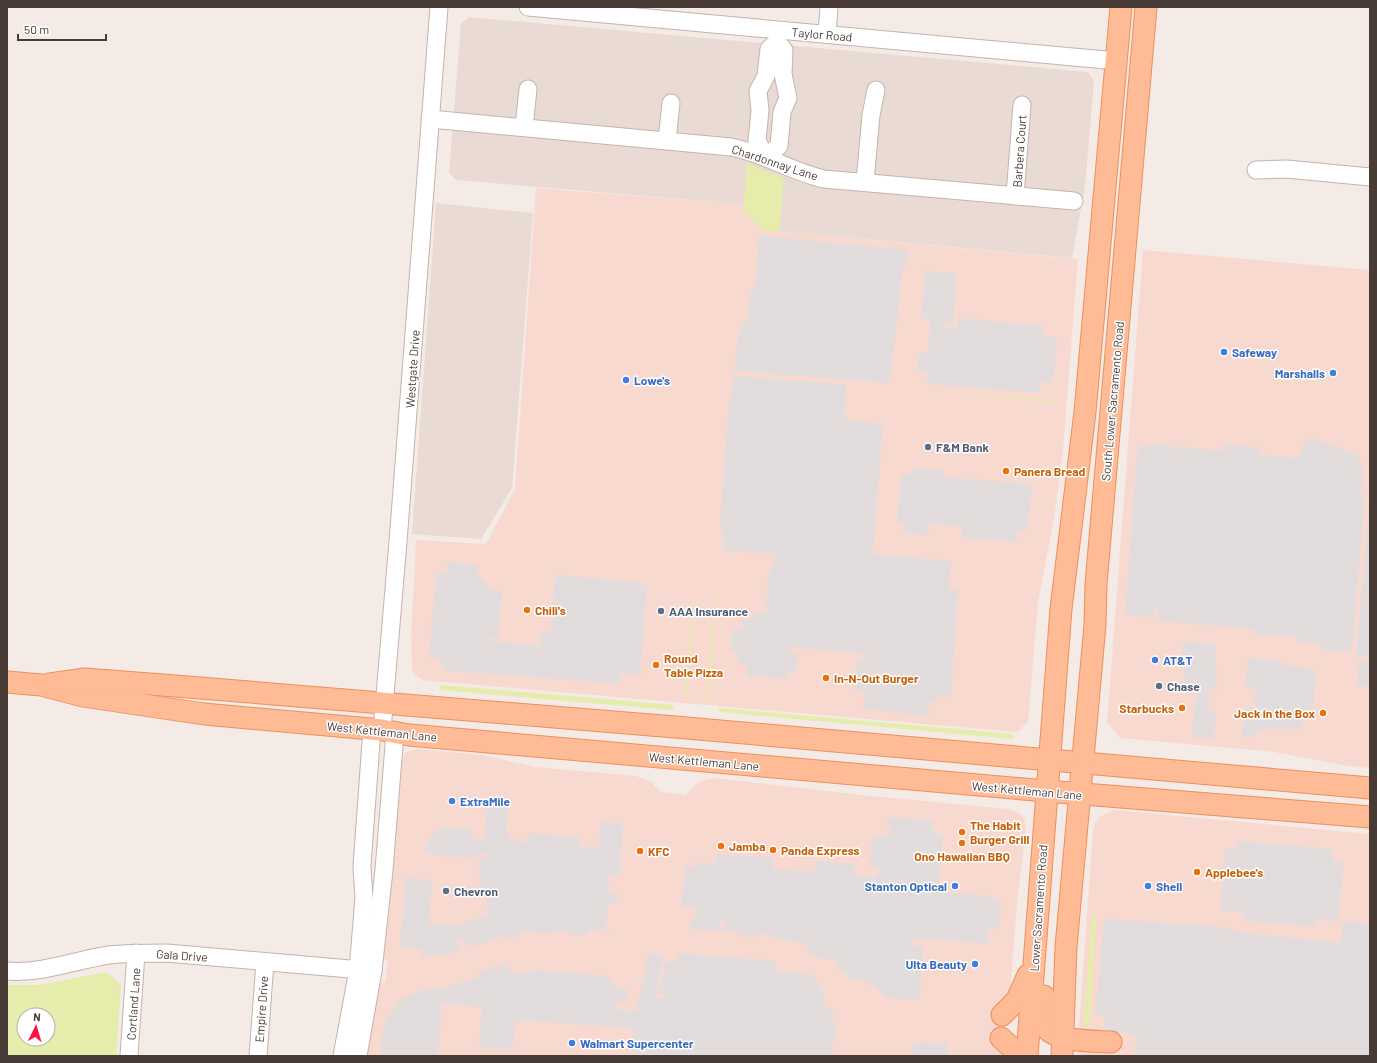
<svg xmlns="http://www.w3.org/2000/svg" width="1377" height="1063" viewBox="0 0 1377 1063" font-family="Barlow,sans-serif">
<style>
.residential{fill:#e9dbd4}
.commercial{fill:#f8d9d0}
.green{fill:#e5ecac;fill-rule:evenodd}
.parking{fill:#e2dddc}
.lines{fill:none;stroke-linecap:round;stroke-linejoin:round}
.minor-casing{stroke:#c4b3ab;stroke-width:19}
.major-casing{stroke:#ec8f5d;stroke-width:23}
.minor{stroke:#fff;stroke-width:17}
.major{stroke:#ffbb95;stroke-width:21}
.shop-dot{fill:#3f7fe0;stroke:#fff;stroke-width:1.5}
.service-dot{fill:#5c6f8a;stroke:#fff;stroke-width:1.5}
.food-dot{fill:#e8710a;stroke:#fff;stroke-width:1.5}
.labels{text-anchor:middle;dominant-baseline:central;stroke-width:3;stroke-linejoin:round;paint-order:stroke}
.street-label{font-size:12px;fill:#483a35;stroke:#fff}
.shop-label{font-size:12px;font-weight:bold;fill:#366cbe;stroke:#fff;text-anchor:start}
.service-label{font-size:12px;font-weight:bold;fill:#4e5e75;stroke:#fff;text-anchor:start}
.food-label{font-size:12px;font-weight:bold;fill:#c56008;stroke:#fff;text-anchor:start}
</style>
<rect width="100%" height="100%" fill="#f4ebe6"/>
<!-- residential -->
<g class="residential">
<path d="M469,17L1088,72L1094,81L1085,187L1072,258L763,230L739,204L456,180L449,173L461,23Z"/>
<path d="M436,203L533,213L512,488L481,539L412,534Z"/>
</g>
<!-- commercial -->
<g class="commercial">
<path d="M536,188L739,204L763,230L1078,259L1063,450L1055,513L1038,602L1028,722L1017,732L433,681L423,680L417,676L412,670L411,634L416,540L486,544L515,489Z"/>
<path d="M1143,250L1370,270V768L1348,766L1274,752L1120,738L1107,722Z"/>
<path d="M417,749L481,755L536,767L636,776L650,781L661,792L685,795L700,781L715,778L861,795L1009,809L1017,812L1024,818L1026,829L1018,895L1010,990L1000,1004L998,1042L1008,1056H364L379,984L385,982L388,963L382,956L401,762L406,752Z"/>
<path d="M1114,810L1370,834V1056H1077L1093,831L1095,823L1099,817Z"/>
</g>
<!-- green -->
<g class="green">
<path d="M747,163L784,179L779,232L763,230L743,209Z"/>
<path d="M918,389L1053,400V402Z"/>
<path d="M693,597H694L687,698H685Z"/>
<path d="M715,598H717L709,699H707Z"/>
<path d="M440,685L674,705L673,710L439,690Z"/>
<path d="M719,708L1013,734V739L719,712Z"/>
<path d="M1097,915L1089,1027L1084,1023L1092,916Z"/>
<path d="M106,972L121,985L116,1056H7V985H39ZM24,1015H48V1039H24Z"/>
</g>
<!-- parking -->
<g class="parking">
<path d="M759,236L909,250V256L902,273L893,359L888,383L734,371L739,331L749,312V298L756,280Z"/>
<path d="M925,271L957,274L953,323H944L943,327L957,328L958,318L1044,326L1043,336L1057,337L1053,383L1040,382L1039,393L927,384L928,372L917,371L919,352L928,353L930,319L921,318Z"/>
<path d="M734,376L846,384L845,420L883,424L873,554L951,561L949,589L958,590L951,697L942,696L929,704V716L863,709L865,691H855L857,658L866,659V654L789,647V652L798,653L797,672L788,671L787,679L747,676L748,669L737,661L738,653L730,652L732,628H741L742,622L759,612H766L768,575L774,563L775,554L722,550L723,542L720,523L729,403Z"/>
<path d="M1307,438L1312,439L1313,438L1362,457L1358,465L1364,467L1360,493H1365L1352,653L1331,652V650L1322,649V644L1297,642V637L1253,634L1254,629L1158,621L1159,609H1156L1155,617L1125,615L1137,452H1140V446H1148L1149,444L1168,445V452H1171L1172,446L1223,451L1224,444L1261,448L1260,455L1298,458Z"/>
<path d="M912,468L944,470V477L1032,484L1028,531H1018L1017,542L962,537V527L930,524L929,535L903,533L904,524L897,523L901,474H912Z"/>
<path d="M1370,494V657L1356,656Z"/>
<path d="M448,562L478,565L477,574L493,591L502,592L498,638H489V641L539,645L538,654H547L539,653L541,632H551L555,575L639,582V585L647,586L640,675L621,673L620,684L442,670L443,660L429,659L436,572L446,573Z"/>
<path d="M1182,642L1215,643L1217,689H1210L1208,710L1216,711L1214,739L1192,738L1196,690L1185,689Z"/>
<path d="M1248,658L1282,660V665L1308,667V670L1316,671L1313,709H1303L1301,730L1267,728L1252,737H1242L1244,707L1254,708L1255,688L1245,687Z"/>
<path d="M1359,660L1370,661V687L1357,686Z"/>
<path d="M488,799L509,801L506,830L510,837L516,841L527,842L528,833L580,837L579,846L596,848L599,844L601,822L623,823L620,875H611L609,877V893L618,894L617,904H608L606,926L610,929L589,930L588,934L572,936L569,932L555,931L553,934H536L534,932L519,931L517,937L506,938L503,936L473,947L471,944L460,938L458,941L462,948L445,954L421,957V949L400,947L406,877L432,880L429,923L455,926L486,915L488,897L478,896L480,857L489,858V856L483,853H478L476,859L434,855L424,851L432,834H437L438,827L471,829V838L484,839Z"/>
<path d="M890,817L933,820V833L943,835L939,882H930L928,891L981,895L1001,900L999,930L990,929L988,931V940L992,941V944L913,938V946L923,947L919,999L910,998L909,1000L887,998L868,982L854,980L838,969L840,966L833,959H821L807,951V944L773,938L772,935L758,934L756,938L741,936L738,932L723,931L724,924L722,921L720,922V931L690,929L691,919H695L696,909L681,907L685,867L693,868L694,862L714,864L716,854L772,858L773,869L814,872L816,861L854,864L853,874L875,877L880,869L870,867L873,835L889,836L891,834V829L887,826Z"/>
<path d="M1236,841L1333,849L1332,860L1344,862L1338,921L1316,919L1315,927L1248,921L1244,918L1242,912L1220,910L1225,849L1235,850Z"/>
<path d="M1104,919L1217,926L1251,934L1341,942L1343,921L1370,924L1369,1056H1134L1137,1034L1104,1032L1105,1016H1095Z"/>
<path d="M647,953L663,956L656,997L664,998L666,996L665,993H659L665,961L677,963V953L775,961V971L798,972L810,976L815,979L822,989L826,1008L834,1010L833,1024L836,1028L835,1042L832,1044L831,1056H631L633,1031L630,1028L520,1020L515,1023L513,1049L479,1047L482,1007L442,1004L438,1056H379L385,1022L397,1004L405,997L424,990L443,988L479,977V972L508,963L509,970L515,974L537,970L608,976L616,987L628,988L627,1001L617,1002L615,1006L616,1009L636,1012L647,962Z"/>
<path d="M913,1042L948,1044L947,1056H912Z"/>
</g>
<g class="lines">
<defs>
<g id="minor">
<path d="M528,7L1117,61"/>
<path d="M827,34L829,7"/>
<path d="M777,42L784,50L783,74L788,98L782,112L779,146L766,157L757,141L760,110L758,91L766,76L769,49Z"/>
<path d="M430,119L731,147C764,153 792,172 824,179L1074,201"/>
<path d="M524,127L528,89"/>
<path d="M667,140L671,103"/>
<path d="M1256,170L1287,169L1370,177"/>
<path d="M865,182L871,115L876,90"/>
<path d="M1015,196L1022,105"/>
<path d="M382,730L398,542L439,7"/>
<path d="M7,971C43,974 75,960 109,955C129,953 148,953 167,953L373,971"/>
<path d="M129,1056L136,953"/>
<path d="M258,1056L265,962"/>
<path d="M342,1056L358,970L364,898L362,866L372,729"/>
<path d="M358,1056L373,971L384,870L395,733"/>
</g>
<g id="major">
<path d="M7,682L41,685L83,696L204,714L382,730L409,735L1046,791L1370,817"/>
<path d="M50,684L85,679L188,687L675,727L1370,788"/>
<path d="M1044,996C1044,1005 1041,1016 1044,1024C1050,1042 1094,1041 1111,1042"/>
<path d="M1002,1015L1017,1000L1028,975"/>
<path d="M1001,1038L1012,1048L1017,1056"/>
<path d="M1027,1056L1061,609L1085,412L1121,7"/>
<path d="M1062,1056L1066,947L1095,625L1096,584L1146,7"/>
</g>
</defs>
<!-- minor casing -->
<use href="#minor" class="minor-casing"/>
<!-- major casing -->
<use href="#major" class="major-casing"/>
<!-- minor -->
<use href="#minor" class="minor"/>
<!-- major -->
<use href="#major" class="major"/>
</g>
<!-- markers -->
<g class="shop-dot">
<circle cx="1224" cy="352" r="4"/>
<circle cx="1333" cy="373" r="4"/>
<circle cx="626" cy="380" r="4"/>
<circle cx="1155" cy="660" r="4"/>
<circle cx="452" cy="801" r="4"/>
<circle cx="955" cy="886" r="4"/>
<circle cx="1148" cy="886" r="4"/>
<circle cx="975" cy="964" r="4"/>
<circle cx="572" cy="1043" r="4"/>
</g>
<g class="service-dot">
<circle cx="928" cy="447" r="4"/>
<circle cx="661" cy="611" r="4"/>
<circle cx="1159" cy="686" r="4"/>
<circle cx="446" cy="891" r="4"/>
</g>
<g class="food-dot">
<circle cx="1006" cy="471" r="4"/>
<circle cx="527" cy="610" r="4"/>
<circle cx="656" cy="665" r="4"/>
<circle cx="826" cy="678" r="4"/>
<circle cx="1182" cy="708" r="4"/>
<circle cx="1323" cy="713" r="4"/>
<circle cx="962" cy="832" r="4"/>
<circle cx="962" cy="843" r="4"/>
<circle cx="721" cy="846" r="4"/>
<circle cx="773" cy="850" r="4"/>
<circle cx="640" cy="851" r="4"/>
<circle cx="1197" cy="872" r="4"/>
</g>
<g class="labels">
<!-- street labels -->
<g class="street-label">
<text transform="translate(822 34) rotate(5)">Taylor Road</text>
<text transform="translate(1019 151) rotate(-86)">Barbera Court</text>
<text transform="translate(775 162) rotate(18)">Chardonnay Lane</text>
<text transform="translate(412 369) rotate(-86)">Westgate Drive</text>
<text transform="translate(1112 401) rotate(-85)">South Lower Sacramento Road</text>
<text transform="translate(382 731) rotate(6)">West Kettleman Lane</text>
<text transform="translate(704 761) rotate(5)">West Kettleman Lane</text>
<text transform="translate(1027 790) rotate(5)">West Kettleman Lane</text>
<text transform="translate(1038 908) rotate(-86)">Lower Sacramento Road</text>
<text transform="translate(182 955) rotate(4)">Gala Drive</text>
<text transform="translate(133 1004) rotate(-86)">Cortland Lane</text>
<text transform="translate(261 1009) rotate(-86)">Empire Drive</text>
</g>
<!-- shop labels -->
<g class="shop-label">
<text x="1232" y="352">Safeway</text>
<text x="1325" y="373" text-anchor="end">Marshalls</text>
<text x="634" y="380">Lowe's</text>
<text x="1163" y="660">AT&amp;T</text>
<text x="460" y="801">ExtraMile</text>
<text x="947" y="886" text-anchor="end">Stanton Optical</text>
<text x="1156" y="886">Shell</text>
<text x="967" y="964" text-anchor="end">Ulta Beauty</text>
<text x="580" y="1043">Walmart Supercenter</text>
</g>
<!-- service labels -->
<g class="service-label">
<text x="936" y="447">F&amp;M Bank</text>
<text x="669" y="611">AAA Insurance</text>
<text x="1167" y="686">Chase</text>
<text x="454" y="891">Chevron</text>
</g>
<!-- food labels -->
<g class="food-label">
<text x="1014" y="471">Panera Bread</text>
<text x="535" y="610">Chili's</text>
<text x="664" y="658">Round<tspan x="664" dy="14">Table Pizza</tspan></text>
<text x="834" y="678">In-N-Out Burger</text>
<text x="1174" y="708" text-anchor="end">Starbucks</text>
<text x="1315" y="713" text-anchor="end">Jack in the Box</text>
<text x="970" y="825">The Habit<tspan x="970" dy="14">Burger Grill</tspan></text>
<text x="729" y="846">Jamba</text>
<text x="781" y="850">Panda Express</text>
<text x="648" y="851">KFC</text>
<text x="962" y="856" text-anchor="middle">Ono Hawaiian BBQ</text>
<text x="1205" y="872">Applebee's</text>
</g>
</g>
<!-- border -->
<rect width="1377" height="1063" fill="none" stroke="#483a35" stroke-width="16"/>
<!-- north arrow -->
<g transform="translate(36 1027) rotate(5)"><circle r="19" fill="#ffffff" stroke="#b6b0ae"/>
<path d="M0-3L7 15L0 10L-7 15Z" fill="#ff1343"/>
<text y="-6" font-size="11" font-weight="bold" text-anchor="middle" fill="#483a35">N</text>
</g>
<!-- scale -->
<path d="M18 34v6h88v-6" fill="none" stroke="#483a35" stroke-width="2"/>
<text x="24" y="34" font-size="12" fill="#483a35" stroke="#ffffff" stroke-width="3" paint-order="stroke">50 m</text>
</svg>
